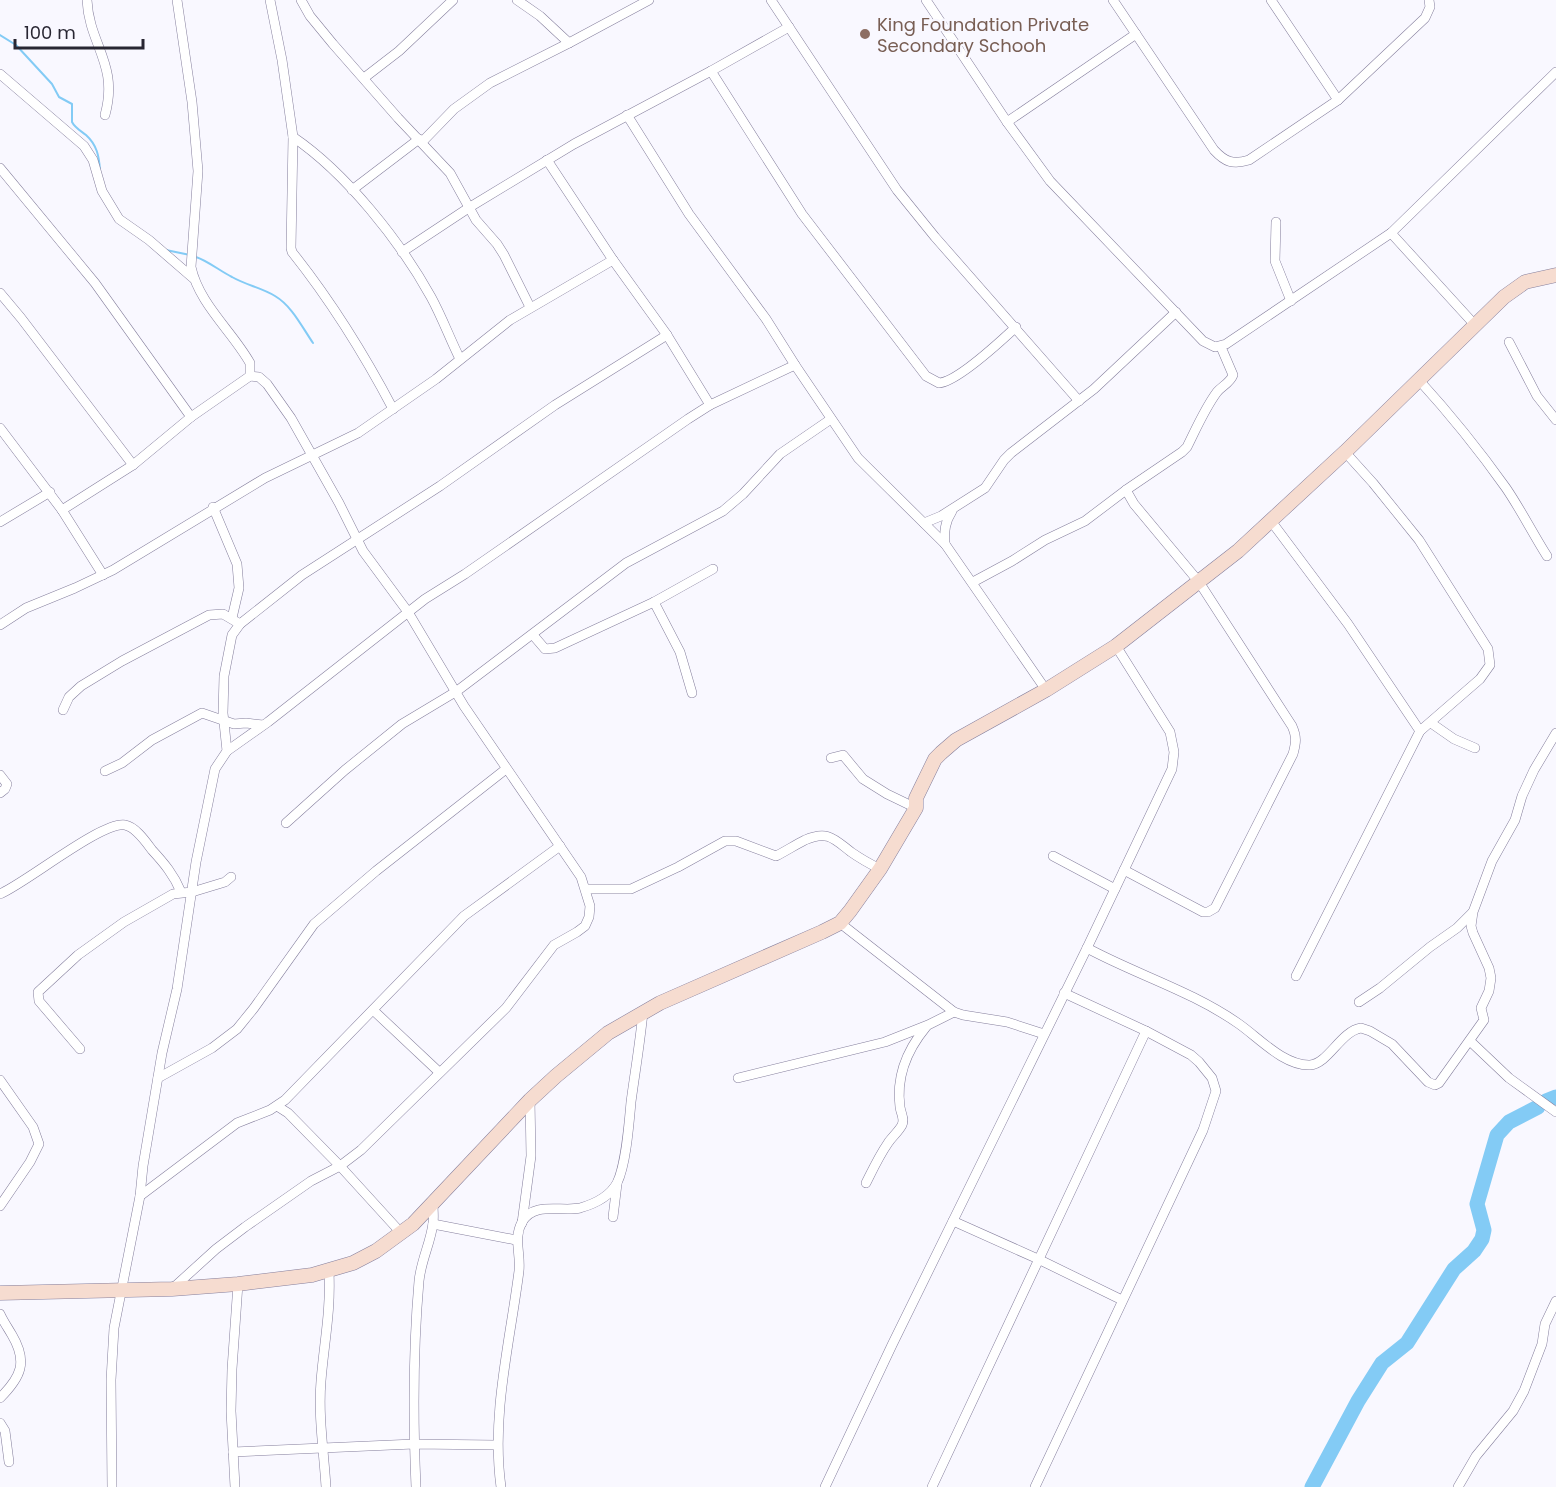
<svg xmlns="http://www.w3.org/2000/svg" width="1556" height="1487" viewBox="0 0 1556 1487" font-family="Poppins,sans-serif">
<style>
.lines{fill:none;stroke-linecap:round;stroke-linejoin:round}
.stream{stroke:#83cbf5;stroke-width:2}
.river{stroke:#83cbf5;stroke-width:15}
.street-casing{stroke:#857f9d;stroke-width:10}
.secondary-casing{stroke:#857f9d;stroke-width:15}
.street{stroke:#fff;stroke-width:9}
.secondary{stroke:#f6dcd0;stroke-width:14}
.education-dot{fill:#8d6e63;stroke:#f9f8ff;stroke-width:2}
.labels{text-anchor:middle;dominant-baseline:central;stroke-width:4.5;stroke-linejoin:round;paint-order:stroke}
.education-label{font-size:18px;fill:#785e54;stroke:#f9f8ff;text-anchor:start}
</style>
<rect width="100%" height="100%" fill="#f9f8ff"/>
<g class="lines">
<!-- stream -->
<g class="stream">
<path d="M0,35L16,45L52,84L59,97L72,104V122C75,128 81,131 86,135C97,145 99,156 100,170"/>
<path d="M166,250L190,255"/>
<path d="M196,257C208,261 220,271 232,277C246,285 262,288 275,296C292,306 302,327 313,343"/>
</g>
<!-- river -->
<g class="river">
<path d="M1546,1101L1556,1097"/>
<path d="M1312,1487L1358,1401L1382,1363L1407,1343L1454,1269L1474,1251L1482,1239L1484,1230L1477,1204L1497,1135L1509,1122L1538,1107"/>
</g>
<defs>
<g id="street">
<path d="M87,0C89,45 119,64 105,115"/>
<path d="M270,0L282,60L293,137L291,248L292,252C331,301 364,354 393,409"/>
<path d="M301,0L310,16L333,44L398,118L450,173L476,220L497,244L504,255L530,307"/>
<path d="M517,0L540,16L569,43"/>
<path d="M771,0L897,190L935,237L1079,401"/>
<path d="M926,0L1007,122L1050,181L1203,341L1215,347L1226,344L1391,233L1556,72"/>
<path d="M1113,0L1214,150C1225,162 1233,165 1249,160L1338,100L1425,18L1430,7L1429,0"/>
<path d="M1271,0L1338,100"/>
<path d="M711,71L802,214L926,376L939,383C957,382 1001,341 1016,327"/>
<path d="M0,74L84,146L93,160L102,191L119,219L149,240L193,278"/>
<path d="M364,78L399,51L453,0"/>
<path d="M627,115L689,214L766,319L795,365L858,458L945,544L1046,690"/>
<path d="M1007,122L1136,34"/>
<path d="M293,137C346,173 400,241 431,297C442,317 450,339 460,359"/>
<path d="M422,142L454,109L490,83L569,43L649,0"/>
<path d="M547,160L613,260L667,335L710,405"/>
<path d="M0,168L95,283L191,417"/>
<path d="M352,190L419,139"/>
<path d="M1276,222L1275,261L1291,301"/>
<path d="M1391,233L1474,324"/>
<path d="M402,252L470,207L574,144L711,71L789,27"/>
<path d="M0,293L21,318L133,465"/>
<path d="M1509,342L1537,396L1556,420"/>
<path d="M1418,379C1449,413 1479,450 1506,488C1521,510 1533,534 1547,556"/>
<path d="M0,428L62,510L103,575"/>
<path d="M213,507L237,564L239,588L232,618"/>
<path d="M62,510L133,465L191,417L250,376V363C232,331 199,304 191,267L198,171L192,102L177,0"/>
<path d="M1271,521L1348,624L1420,731L1480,679L1490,665L1488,649L1419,540L1373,483L1345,452"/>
<path d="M0,522L50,492"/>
<path d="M924,523L941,516L985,488L1004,460L1011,453L1094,389L1176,312"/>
<path d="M945,544C944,531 945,522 952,511"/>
<path d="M973,582L1012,561L1045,540L1085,521L1126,490L1182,452L1187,447C1196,429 1205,408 1217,392C1222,386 1230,383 1233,375L1221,347"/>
<path d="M654,602L680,652L692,693"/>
<path d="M0,625L26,608L75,588L113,570L265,478L358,433L436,379L510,320L613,260"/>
<path d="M533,635L545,649L555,648L654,602L713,569"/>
<path d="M63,710L69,697L81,686L122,661L209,615L223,614L240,624"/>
<path d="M1431,723L1454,739L1475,748"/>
<path d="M227,751L268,722L425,599L465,574L688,419L710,405L795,365"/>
<path d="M831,758L843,755L863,779L887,794L916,808"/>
<path d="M105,771L122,763L152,740L202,713L234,724L246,723L263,725"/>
<path d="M0,775L7,784L5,789L0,793"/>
<path d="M286,823L345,770L402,724L457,691L626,563L723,511L743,494L780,454L831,419"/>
<path d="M1053,856L1115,889"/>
<path d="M1124,870L1203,912H1208L1215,908L1293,754C1296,743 1297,737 1292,726L1199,582L1134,504L1126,490"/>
<path d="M586,889H631L678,867L725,841H736L776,856C786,851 795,845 805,840C828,830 834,839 851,852C861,859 870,864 880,869"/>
<path d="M0,894C26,883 102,821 125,825C136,827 146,842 152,850C164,863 174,875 181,892"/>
<path d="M840,923L954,1012L963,1015L1007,1022L1044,1034"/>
<path d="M1087,948C1137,975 1192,991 1239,1024C1259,1038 1284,1066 1310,1065C1328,1064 1341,1031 1361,1028L1370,1031L1392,1044L1428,1082L1435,1085L1439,1083L1484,1020L1481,1008L1489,991L1491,978L1489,968L1473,933L1471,926L1473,912L1492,861L1515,820L1522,796L1534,770L1556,733"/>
<path d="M1296,976L1420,731"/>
<path d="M1359,1002L1380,988L1430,947L1457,928L1472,913"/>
<path d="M373,1010L439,1072"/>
<path d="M1470,1041L1509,1078L1556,1112"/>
<path d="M80,1049L39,1001L38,992L78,955L124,922L173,894L192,892L225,882L231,877"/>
<path d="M158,1078L212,1048L237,1029L254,1008L314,924L376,871L506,769"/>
<path d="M738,1078L885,1042L928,1025L954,1012"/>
<path d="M0,1080L33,1127L39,1144L30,1162L0,1206"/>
<path d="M277,1106L288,1113L340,1166L402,1234"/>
<path d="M866,1183C873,1169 879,1156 888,1143C892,1137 899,1131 902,1125C905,1119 901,1114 900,1107C896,1077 907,1050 926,1027"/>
<path d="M140,1196L237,1123L270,1110L285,1100L464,916L560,846"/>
<path d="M613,1217L617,1184"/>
<path d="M953,1221L1038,1259L1122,1300"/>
<path d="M522,1223L531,1156L530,1100"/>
<path d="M433,1224L516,1240"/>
<path d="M172,1289L216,1249L245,1227L311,1181L340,1166L361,1150L506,1008L554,945L577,932L585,926L589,917L590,906L581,877L464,706L408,612L363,551L339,503L291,418L267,384L259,377L250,376"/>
<path d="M0,1314C3,1321 8,1328 12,1335C28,1362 21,1377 0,1398"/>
<path d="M0,1423L5,1431L9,1462"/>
<path d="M233,1452L414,1444L496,1445"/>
<path d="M112,1487L111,1380L114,1328L140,1196L143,1166L162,1053L177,989L196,862L215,769L227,751L223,713L224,676L232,635L240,624L302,575L440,486L555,405L667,335"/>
<path d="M235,1487L231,1411L232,1369L238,1284"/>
<path d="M326,1487C324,1453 318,1416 321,1381C324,1343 331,1311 329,1272"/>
<path d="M416,1487C413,1418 413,1349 419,1281C421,1260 431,1242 433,1223C434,1217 433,1210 433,1204"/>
<path d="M501,1487C491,1415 510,1342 519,1271C521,1253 513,1239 522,1222C534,1201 561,1212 580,1208C594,1204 610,1196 617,1183C626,1165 629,1124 631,1102C635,1072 640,1043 643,1012"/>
<path d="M825,1487L892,1345L1087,948L1172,769L1174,752L1170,732L1116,646"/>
<path d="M932,1487L1146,1031"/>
<path d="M1035,1487L1203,1130L1216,1091L1212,1078L1199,1062L1191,1055L1146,1031L1064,993"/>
<path d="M1458,1487L1476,1456L1513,1411L1524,1391L1542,1344L1545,1324L1556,1301"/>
</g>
<path id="secondary" d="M0,1293L172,1289L238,1284L312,1275L353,1263L376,1251L413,1224L530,1100L556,1076L608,1033L660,1003L822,932L840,923L850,911L880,869L916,808V798L935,759L941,753L956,740L1046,690L1116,646L1238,551L1345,452L1504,297L1525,282L1556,275"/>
</defs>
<!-- street casing -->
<use href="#street" class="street-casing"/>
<!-- secondary casing -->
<use href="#secondary" class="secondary-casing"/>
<!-- street -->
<use href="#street" class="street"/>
<!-- secondary -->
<use href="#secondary" class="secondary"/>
</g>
<!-- markers -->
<circle class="education-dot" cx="865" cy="34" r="6"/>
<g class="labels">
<!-- education labels -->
<g class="education-label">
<text x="877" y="24">King Foundation Private<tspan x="877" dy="21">Secondary Schooh</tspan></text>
</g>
</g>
<!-- scale -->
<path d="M15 39v9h128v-9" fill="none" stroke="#282632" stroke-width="3"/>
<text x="24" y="39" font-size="18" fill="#282632" stroke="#f9f8ff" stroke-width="4.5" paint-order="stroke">100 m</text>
</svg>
